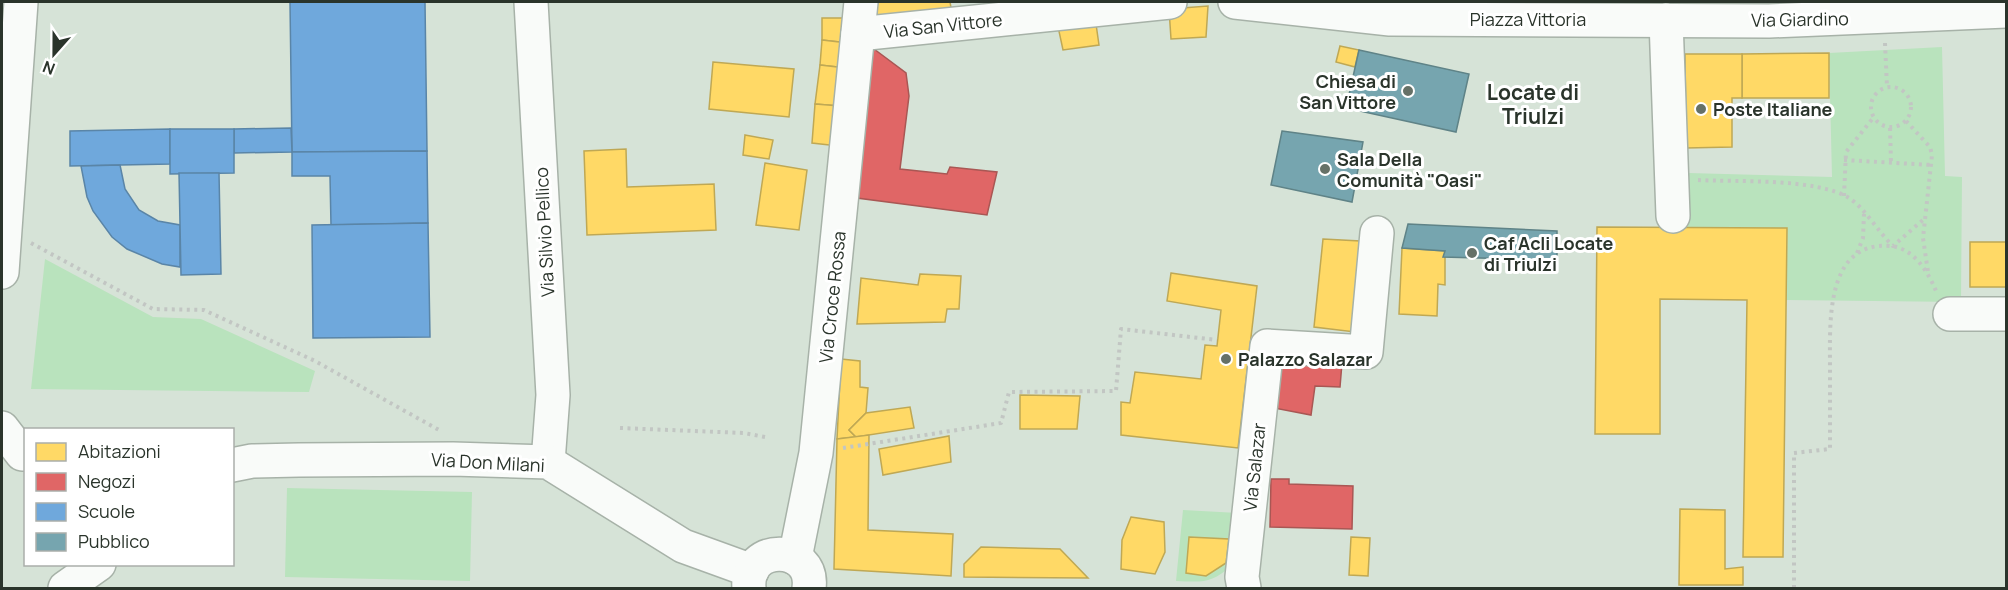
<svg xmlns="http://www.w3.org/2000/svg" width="2008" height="590" viewBox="0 0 2008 590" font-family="Manrope,sans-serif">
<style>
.green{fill:#b9e3bd}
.homes{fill:#ffd966;stroke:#bfa854;stroke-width:1.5}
.shops{fill:#e06666;stroke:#a95754;stroke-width:1.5}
.schools{fill:#6fa8dc;stroke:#5a85a7;stroke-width:1.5}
.public{fill:#76a5af;stroke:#5f8387;stroke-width:1.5}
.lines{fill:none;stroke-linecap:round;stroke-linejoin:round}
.minor-casing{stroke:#a7b2a8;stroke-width:36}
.path{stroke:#c2c6c3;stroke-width:4;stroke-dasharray:3 4.5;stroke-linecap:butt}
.minor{stroke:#f9fbf9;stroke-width:33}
.poi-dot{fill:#667167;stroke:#fff;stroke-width:2}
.labels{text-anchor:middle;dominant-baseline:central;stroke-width:6;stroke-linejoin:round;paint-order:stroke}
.street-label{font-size:18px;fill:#2a342b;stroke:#fff}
.poi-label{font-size:18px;font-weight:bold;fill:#2a342b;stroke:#fff;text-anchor:start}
.quarter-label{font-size:21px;font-weight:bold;fill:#2a342b;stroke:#fff}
</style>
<rect width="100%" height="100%" fill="#d6e3d7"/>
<!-- green -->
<g class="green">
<path d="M1942,47L1945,176L1962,177L1961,302L1786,300L1787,228L1686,227L1688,173L1832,177L1829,53Z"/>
<path d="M45,259L153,317L201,319L315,371L309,392L31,389Z"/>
<path d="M287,488L472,492L470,581L285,577Z"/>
<path d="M1183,510L1238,513L1232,565C1211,584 1203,582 1176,581Z"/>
</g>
<!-- homes -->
<g class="homes">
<path d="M877,2H950L952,13L875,20Z"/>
<path d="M1208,6L1206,37L1171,39L1169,9Z"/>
<path d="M1095,17L1099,45L1063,50L1057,22Z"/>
<path d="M822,18H851L848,43L822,40Z"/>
<path d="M822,40L848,43L846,68L820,65Z"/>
<path d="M1340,46L1359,50L1355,67L1336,62Z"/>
<path d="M1829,53V98H1742V54Z"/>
<path d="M1685,54H1742V98H1732V147L1686,148Z"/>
<path d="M713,62L794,69L789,117L709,109Z"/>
<path d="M820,65L846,68L840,106L815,104Z"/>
<path d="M815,104L840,106L838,146L812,143Z"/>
<path d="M745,135L773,140L769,159L743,155Z"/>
<path d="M626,149L627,187L714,184L716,230L587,235L584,151Z"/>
<path d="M765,163L807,170L799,230L756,225Z"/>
<path d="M1597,227L1787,228L1783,557H1743L1747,300L1660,299V434H1595Z"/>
<path d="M1323,239L1360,241L1355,332L1314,327Z"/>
<rect x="1970" y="242" width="36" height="45"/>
<path d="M1402,248L1445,251V285L1438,284L1437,316L1399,314Z"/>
<path d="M1171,273L1257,286L1238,448L1121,435V402L1130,403L1135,372L1201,379L1205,345L1217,346L1221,310L1167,301Z"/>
<path d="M920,274L961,276L959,309H947L945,322L857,324L861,278L918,285Z"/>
<path d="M841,359L860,361V387L868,388L866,413L849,430L856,437L837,439Z"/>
<path d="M1020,395L1080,396L1077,429H1020Z"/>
<path d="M910,407L914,428L856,437L849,430L866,413Z"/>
<path d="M869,435L868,530L953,534L951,576L834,569L837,439Z"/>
<path d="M949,436L951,462L883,475L879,449Z"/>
<path d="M1680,509L1725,510V569L1743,567V585H1679Z"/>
<path d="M1131,517L1164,522L1165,552L1155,574L1121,569L1122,540Z"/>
<path d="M1189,537L1229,539L1226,563L1206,576L1186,573Z"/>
<path d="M1351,537L1370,538L1368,576L1349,575Z"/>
<path d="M981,547L1060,549L1088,578L964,577V564Z"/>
</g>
<!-- shops -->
<g class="shops">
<path d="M870,46L906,73L909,96L900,169L947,174L950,167L997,172L987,215L857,198Z"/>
<path d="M1280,358L1342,363L1340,387L1315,386L1311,415L1274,408Z"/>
<path d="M1271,479H1289V484L1353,486L1352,529L1270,527Z"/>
</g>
<!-- schools -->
<g class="schools">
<path d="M290,2H425L427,151L292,152Z"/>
<path d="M291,128L292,152L234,153V129Z"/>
<path d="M170,129V164L70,166V131Z"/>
<path d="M170,129H234V173L170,174Z"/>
<path d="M427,151L428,223L331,225L330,176H292V152Z"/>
<path d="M120,165L125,189L139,210L158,221L180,225V267L162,264L127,249L112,237L93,211L87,197L81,166Z"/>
<path d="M179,173H219L221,274L181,275Z"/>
<path d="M428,223L430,337L313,338L312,225Z"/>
</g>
<!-- public -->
<g class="public">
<path d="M1359,50L1469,74L1456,132L1346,108Z"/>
<path d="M1282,131L1363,142L1352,202L1271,185Z"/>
<path d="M1408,224L1557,231V260L1443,257L1445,251L1402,248Z"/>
</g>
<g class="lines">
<defs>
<g id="minor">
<path d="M531,2L553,395L548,462"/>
<path d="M1235,2L1390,19L1769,21L2006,11"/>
<path d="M1666,20L1673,216"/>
<path d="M858,34L1170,2"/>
<path d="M2,272L21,2"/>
<path d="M1950,314H2006"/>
<path d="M2,428L22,454"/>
<path d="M232,465L252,461L299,460L453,459L548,462L683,546L752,571"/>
<path d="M795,558L816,453L861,2"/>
<path d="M65,588L99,564"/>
<path d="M749,588C745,542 815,544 809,588"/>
<path d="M1244,588L1242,577L1267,346L1366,352L1377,233"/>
</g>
</defs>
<!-- minor casing -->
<use href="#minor" class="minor-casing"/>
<!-- path -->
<g class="path">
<path d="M1885,43L1887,87"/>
<circle cx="1891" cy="107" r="20"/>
<path d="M1906,121L1930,147L1932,155L1923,238L1928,272"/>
<path d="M1890,128L1891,162"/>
<path d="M1844,160L1932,165"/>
<path d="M1698,180C1737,182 1817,178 1849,198C1864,207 1879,233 1893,246L1924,219"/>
<path d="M1844,196L1846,152L1873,118"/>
<path d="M31,243L153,309L204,310L315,361L439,430"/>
<path d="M1857,253L1863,238L1864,214"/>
<path d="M620,428L744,433L765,437"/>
<path d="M843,448L1001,423L1009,392L1116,391L1121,329L1217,340"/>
<path d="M1794,588V453L1830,449C1830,422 1830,394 1830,367C1830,323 1825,241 1890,246C1914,248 1928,272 1936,291"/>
</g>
<!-- minor -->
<use href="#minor" class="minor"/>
</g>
<!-- markers -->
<g class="poi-dot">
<circle cx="1408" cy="91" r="6"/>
<circle cx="1701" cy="109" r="6"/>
<circle cx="1325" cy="169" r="6"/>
<circle cx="1472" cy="253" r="6"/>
<circle cx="1226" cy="359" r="6"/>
</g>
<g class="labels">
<!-- street labels -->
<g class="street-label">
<text x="1528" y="19">Piazza Vittoria</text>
<text transform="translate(1800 19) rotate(-1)">Via Giardino</text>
<text transform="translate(943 25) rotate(-6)">Via San Vittore</text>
<text transform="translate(544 232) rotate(-93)">Via Silvio Pellico</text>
<text transform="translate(832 297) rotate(-84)">Via Croce Rossa</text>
<text transform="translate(488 462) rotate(3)">Via Don Milani</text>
<text transform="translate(1254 467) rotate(-84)">Via Salazar</text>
</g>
<!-- poi labels -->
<g class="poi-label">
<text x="1396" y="81" text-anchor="end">Chiesa di<tspan x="1396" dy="21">San Vittore</tspan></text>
<text x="1713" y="109">Poste Italiane</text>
<text x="1337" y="159">Sala Della<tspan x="1337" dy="21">Comunità "Oasi"</tspan></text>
<text x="1484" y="243">Caf Acli Locate<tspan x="1484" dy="21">di Triulzi</tspan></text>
<text x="1238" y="359">Palazzo Salazar</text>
</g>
<!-- quarter labels -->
<g class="quarter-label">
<text x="1533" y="92">Locate di<tspan x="1533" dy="24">Triulzi</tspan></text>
</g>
</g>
<!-- border -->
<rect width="2008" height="590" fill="none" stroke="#2a342b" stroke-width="6"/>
<!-- legend -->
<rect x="24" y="428" width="210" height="138" fill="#ffffff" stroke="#aaaeaa" stroke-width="1.5"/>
<rect x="36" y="443" width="30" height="18" fill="#ffd966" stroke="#aaaeaa" stroke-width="1.5"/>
<text x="78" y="458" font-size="18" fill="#2a342b">Abitazioni</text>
<rect x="36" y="473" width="30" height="18" fill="#e06666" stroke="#aaaeaa" stroke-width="1.5"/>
<text x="78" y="488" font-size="18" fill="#2a342b">Negozi</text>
<rect x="36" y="503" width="30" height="18" fill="#6fa8dc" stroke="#aaaeaa" stroke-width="1.5"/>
<text x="78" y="518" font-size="18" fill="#2a342b">Scuole</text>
<rect x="36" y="533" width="30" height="18" fill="#76a5af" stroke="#aaaeaa" stroke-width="1.5"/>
<text x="78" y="548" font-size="18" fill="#2a342b">Pubblico</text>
<!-- north arrow -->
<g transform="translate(54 54) rotate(201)" stroke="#ffffff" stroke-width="4.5" paint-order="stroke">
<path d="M0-4.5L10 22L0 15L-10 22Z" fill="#2a342b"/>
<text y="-9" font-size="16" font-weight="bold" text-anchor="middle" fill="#2a342b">N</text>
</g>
</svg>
